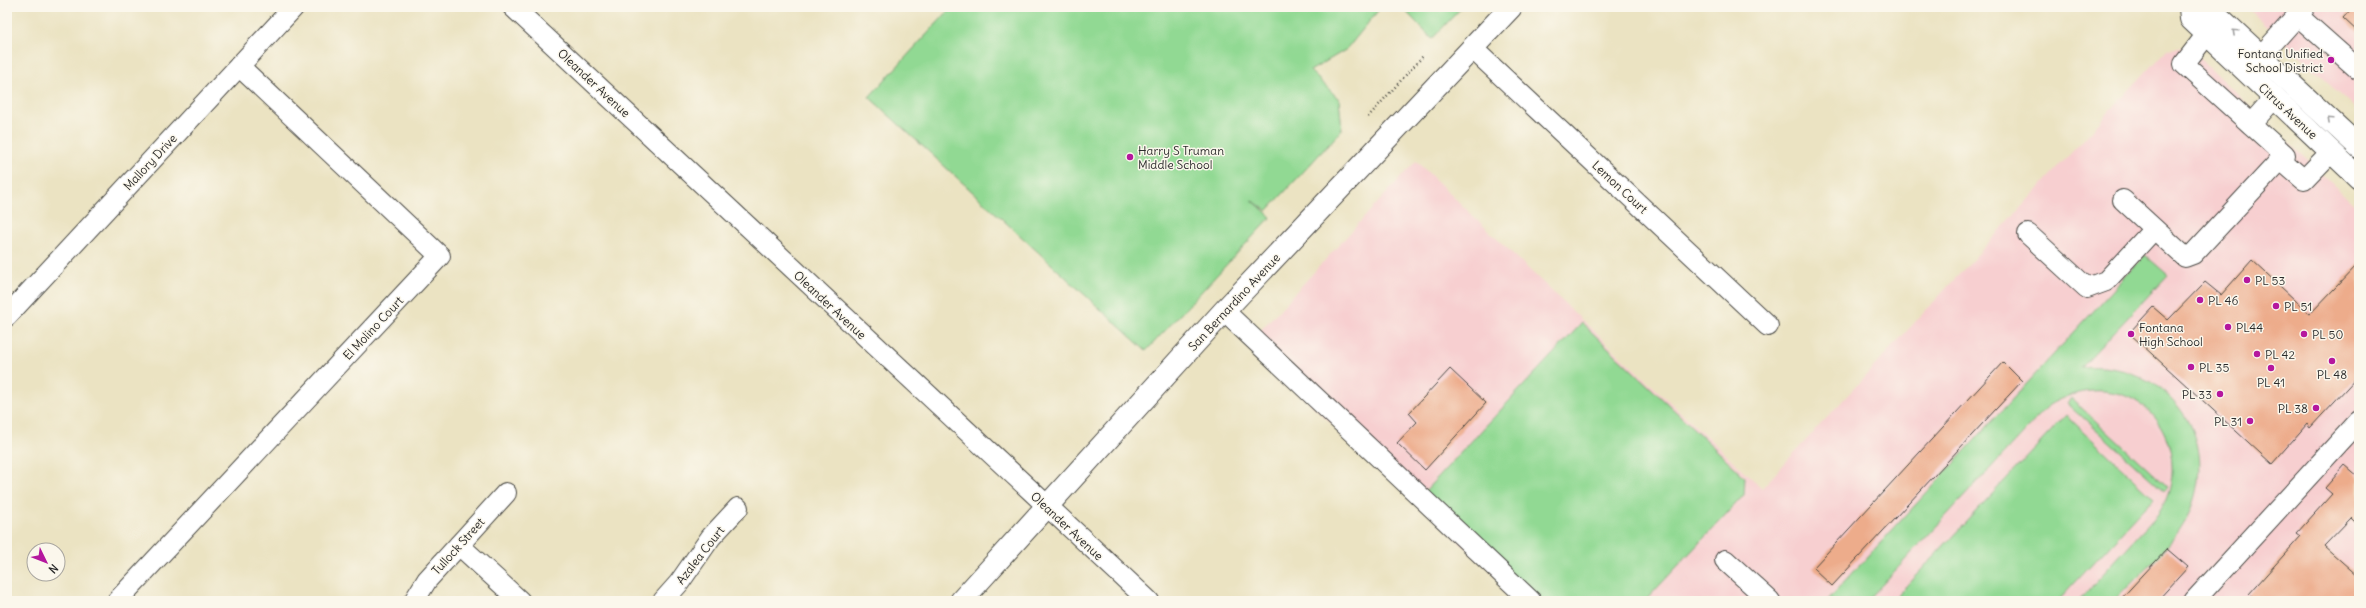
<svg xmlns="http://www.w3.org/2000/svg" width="2366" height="608" viewBox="0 0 2366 608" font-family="Delius,sans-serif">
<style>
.built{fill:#f7cfd0}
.green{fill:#91d993;stroke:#5e825f}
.building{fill:#edac8b}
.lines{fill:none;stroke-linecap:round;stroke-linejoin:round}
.minor-casing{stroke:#484742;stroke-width:22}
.major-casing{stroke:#484742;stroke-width:24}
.path{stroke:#484742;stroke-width:2.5;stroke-dasharray:1 3;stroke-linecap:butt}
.minor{stroke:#fff;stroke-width:20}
.major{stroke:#fff;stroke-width:22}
.oneway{stroke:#a0a0a0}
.poi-dot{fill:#b5179e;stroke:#fbf7ec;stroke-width:1.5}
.labels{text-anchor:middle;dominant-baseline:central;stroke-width:3;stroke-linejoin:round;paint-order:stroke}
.poi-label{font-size:12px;fill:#2b2b2b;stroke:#fbf7ec;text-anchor:start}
.street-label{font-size:12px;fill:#2b2b2b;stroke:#fbf7ec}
</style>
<rect width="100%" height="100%" fill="#fbf7ec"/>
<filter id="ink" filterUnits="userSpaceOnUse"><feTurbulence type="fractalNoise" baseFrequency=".025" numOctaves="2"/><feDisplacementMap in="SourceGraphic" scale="8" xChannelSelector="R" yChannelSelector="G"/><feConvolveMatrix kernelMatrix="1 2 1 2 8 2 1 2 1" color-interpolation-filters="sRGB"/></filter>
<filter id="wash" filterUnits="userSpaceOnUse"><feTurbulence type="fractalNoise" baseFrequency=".012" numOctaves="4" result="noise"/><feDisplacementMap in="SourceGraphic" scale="16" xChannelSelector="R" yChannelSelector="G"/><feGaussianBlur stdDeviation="0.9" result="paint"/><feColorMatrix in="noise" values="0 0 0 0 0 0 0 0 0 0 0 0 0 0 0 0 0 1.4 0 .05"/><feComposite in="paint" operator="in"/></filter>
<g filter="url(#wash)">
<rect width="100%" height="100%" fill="#ebe3c2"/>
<!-- built -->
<g class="built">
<path d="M2246,7H2359V112Z"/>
<path d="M2187,47L2359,209V601H1524L1247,345L1416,161L1584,322L1762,488L2167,49Z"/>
</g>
<!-- green -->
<g class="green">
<path d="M952,7H1381L1347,49L1310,71L1339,99L1342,130L1267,211L1252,200L1271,217L1146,351L869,97Z"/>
<path d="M1402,7H1462L1432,39Z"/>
<path d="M2145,255L2168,275L2081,367C2165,360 2223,434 2189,513C2176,543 2137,577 2114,601H2078L2158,514C2189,470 2167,401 2111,392C2089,388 2068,394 2049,405L1867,601H1827Z"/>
<path d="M1582,323L1745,477L1744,495L1645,601H1539L1423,493Z"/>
<path d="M2071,398L2167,487L2164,491L2067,403Z"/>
<path d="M2066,415L2154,498L2058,601H1892Z"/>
</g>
<g id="blocks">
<!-- building -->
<g class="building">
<path d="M2353,7H2359V33L2343,18Z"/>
<path d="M2252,260L2310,314L2359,263V375L2310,428L2307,424L2272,464L2129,333L2153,307L2168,320L2205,282L2221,295Z"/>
<path d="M2003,362L2022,381L1832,586L1813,568Z"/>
<path d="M1450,369L1486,403L1425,470L1397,443L1417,422L1409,413Z"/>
<path d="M2345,465L2359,477V526L2351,518L2324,546L2359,577V601H2257L2249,594L2301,536L2297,533L2332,494L2325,488Z"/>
<path d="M2167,549L2188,567L2157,601H2119Z"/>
</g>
</g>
</g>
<g filter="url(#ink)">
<use href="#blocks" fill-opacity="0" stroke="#484742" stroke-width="1"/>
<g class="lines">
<defs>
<g id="minor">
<path d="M513,7L1149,601"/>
<path d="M2297,15L2359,70"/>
<path d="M1472,48L1768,326"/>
<path d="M2261,56L2305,7"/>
<path d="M2251,124L2274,98"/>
<path d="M2281,160L2304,180L2331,152"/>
<path d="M2123,200L2185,257L2193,254L2285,155L2184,64L2207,34"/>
<path d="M2028,234L2087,288L2106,281L2154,229"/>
<path d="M1224,311L1531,601"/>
<path d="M7,316L294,7"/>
<path d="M459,545L520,601"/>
<path d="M1725,560L1770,601"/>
<path d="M117,601L440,256L239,66"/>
<path d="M414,601L427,580L506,493"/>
<path d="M663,601L679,583L711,537L738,508"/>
<path d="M2194,601L2359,421"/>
</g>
<g id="major">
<path d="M2190,7L2191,19L2359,178"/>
<path d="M2208,7L2359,147"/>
<path d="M961,601L1224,311L1511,7"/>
</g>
</defs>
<!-- minor casing -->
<use href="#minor" class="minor-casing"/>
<!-- major casing -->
<use href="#major" class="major-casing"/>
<!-- path -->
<path class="path" d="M1368,117L1423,56"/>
<!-- minor -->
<use href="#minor" class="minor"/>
<!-- major -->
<use href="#major" class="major"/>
</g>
<!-- one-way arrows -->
<defs><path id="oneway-chevron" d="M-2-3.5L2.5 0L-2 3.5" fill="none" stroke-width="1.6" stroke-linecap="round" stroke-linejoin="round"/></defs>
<g class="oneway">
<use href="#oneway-chevron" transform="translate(2235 32) rotate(-137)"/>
<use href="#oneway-chevron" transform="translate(2330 120) rotate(-137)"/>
</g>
</g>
<!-- markers -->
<g class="poi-dot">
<circle cx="2331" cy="60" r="4"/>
<circle cx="1130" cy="157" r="4"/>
<circle cx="2247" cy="280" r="4"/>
<circle cx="2200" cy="300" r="4"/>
<circle cx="2276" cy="306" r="4"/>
<circle cx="2228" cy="327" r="4"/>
<circle cx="2131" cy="334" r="4"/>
<circle cx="2304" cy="334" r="4"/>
<circle cx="2257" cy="354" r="4"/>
<circle cx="2332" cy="361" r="4"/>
<circle cx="2191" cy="367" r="4"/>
<circle cx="2271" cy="368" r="4"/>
<circle cx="2220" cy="394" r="4"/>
<circle cx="2316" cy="408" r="4"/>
<circle cx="2250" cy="421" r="4"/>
</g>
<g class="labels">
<!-- poi labels -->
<g class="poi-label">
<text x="2323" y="53" text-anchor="end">Fontana Unified<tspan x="2323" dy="14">School District</tspan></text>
<text x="1138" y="150">Harry S Truman<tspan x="1138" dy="14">Middle School</tspan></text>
<text x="2255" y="280">PL 53</text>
<text x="2208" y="300">PL 46</text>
<text x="2284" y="306">PL 51</text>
<text x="2139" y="327">Fontana<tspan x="2139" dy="14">High School</tspan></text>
<text x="2236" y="327">PL44</text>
<text x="2312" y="334">PL 50</text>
<text x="2265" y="354">PL 42</text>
<text x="2199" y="367">PL 35</text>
<text x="2332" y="374" text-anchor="middle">PL 48</text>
<text x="2271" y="382" text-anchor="middle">PL 41</text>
<text x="2212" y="394" text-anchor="end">PL 33</text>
<text x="2308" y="408" text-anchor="end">PL 38</text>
<text x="2242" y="421" text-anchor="end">PL 31</text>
</g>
<!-- street labels -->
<g class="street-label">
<text transform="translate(594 83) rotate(43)">Oleander Avenue</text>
<text transform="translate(2288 111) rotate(43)">Citrus Avenue</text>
<text transform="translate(150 162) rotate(-47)">Mallory Drive</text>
<text transform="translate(1620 187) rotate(43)">Lemon Court</text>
<text transform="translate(1234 302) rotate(-47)">San Bernardino Avenue</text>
<text transform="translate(830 305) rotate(43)">Oleander Avenue</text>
<text transform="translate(373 328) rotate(-47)">El Molino Court</text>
<text transform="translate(1067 526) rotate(43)">Oleander Avenue</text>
<text transform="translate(458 546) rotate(-48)">Tullock Street</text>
<text transform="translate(700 555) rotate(-52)">Azalea Court</text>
</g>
</g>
<!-- margin -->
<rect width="2366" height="608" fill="none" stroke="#fbf7ec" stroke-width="24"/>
<!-- north arrow -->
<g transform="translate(46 562) rotate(133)"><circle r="19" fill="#fbf7ec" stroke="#a8a59f"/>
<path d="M0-3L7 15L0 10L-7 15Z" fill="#b5179e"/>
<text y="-6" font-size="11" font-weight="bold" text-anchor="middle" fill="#2b2b2b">N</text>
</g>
</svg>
